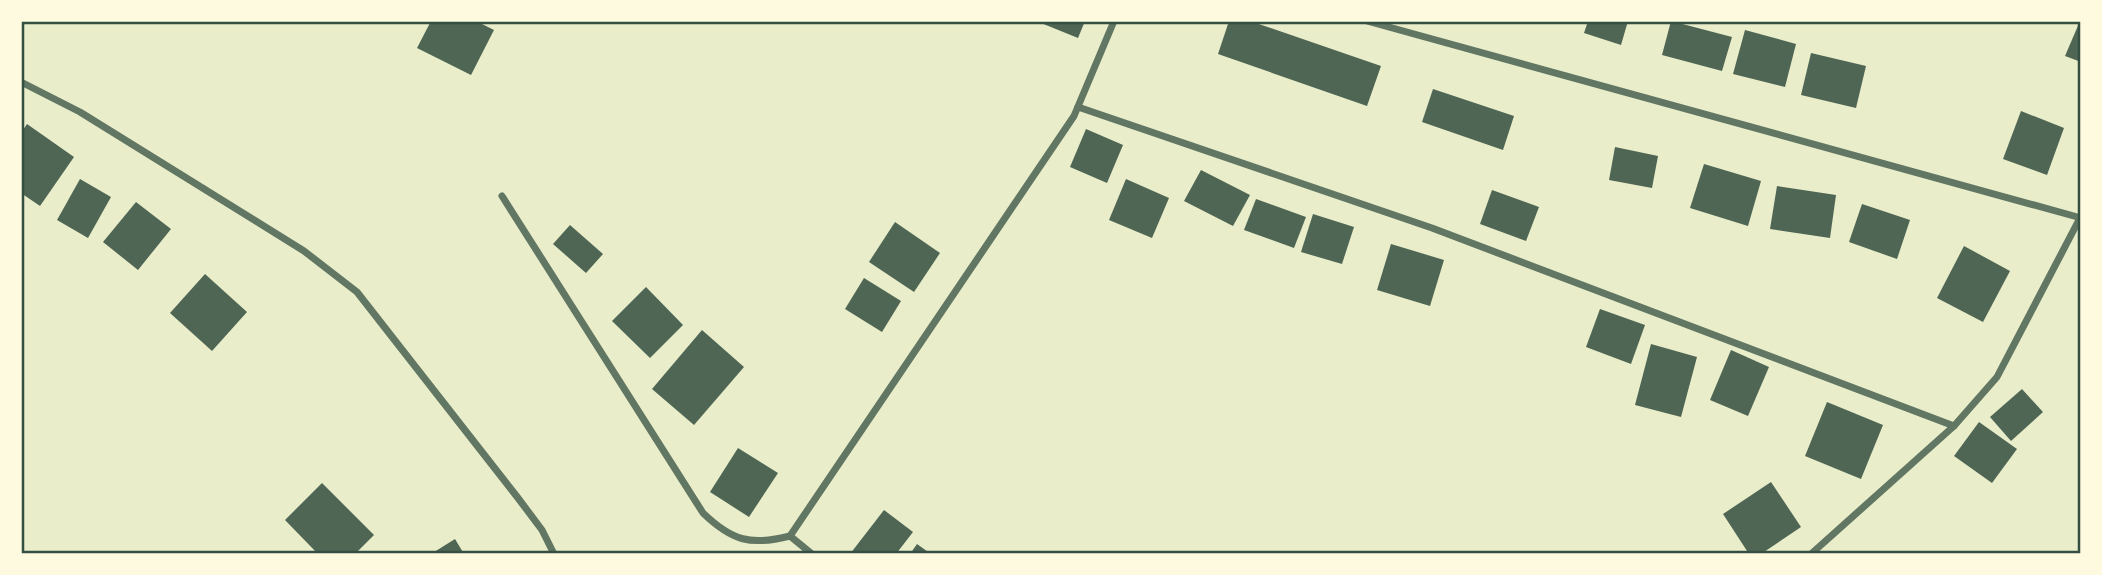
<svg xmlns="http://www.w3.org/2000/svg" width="2102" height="575" viewBox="0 0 2102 575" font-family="Barlow,sans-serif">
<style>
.building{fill:#4f6655}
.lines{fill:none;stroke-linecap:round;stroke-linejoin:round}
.minor{stroke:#617663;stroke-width:7}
.neatline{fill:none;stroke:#344e41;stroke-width:2.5}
</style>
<rect width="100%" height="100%" fill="#e9edc9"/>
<!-- building -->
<g class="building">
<path d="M431,21H476L494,30L471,75L417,48Z"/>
<path d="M1036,21H1085L1078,38Z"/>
<path d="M1229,21H1250L1381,66L1367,106L1218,54Z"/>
<path d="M1588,21H1628L1621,45L1584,33Z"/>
<path d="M1671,21L1732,37L1722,71L1662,55Z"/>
<path d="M2080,21H2081V62L2065,56Z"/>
<path d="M1745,30L1796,44L1785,87L1733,74Z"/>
<path d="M1811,53L1866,66L1856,108L1801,95Z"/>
<path d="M1433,89L1514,116L1503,150L1422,122Z"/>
<path d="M2021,111L2064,128L2047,175L2003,159Z"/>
<path d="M27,124L74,157L40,206L21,193V133Z"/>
<path d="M1086,129L1123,145L1107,183L1070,167Z"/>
<path d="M1615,147L1658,156L1652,188L1609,180Z"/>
<path d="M1704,164L1761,181L1748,226L1690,208Z"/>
<path d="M1201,170L1250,195L1233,226L1184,201Z"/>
<path d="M80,179L111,197L88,238L57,220Z"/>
<path d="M1126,179L1169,198L1152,238L1109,220Z"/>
<path d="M1777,186L1836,195L1830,238L1770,229Z"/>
<path d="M1492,190L1539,207L1526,241L1480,224Z"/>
<path d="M1256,199L1306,217L1294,248L1244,230Z"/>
<path d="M136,202L171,229L138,270L103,242Z"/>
<path d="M1862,204L1910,220L1897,259L1849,242Z"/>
<path d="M1313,214L1354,227L1342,264L1301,252Z"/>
<path d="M895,222L940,253L914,292L869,262Z"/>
<path d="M570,225L603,254L586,273L553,244Z"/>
<path d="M1391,244L1444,260L1430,306L1377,290Z"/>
<path d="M1964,246L2010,271L1983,322L1937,298Z"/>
<path d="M205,274L247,312L212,351L170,313Z"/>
<path d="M864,278L901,301L882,332L845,309Z"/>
<path d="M646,287L683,325L650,358L612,321Z"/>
<path d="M1600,309L1645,325L1631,364L1586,347Z"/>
<path d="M702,330L744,367L694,425L652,389Z"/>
<path d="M1651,344L1697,357L1681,417L1635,405Z"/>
<path d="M1731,350L1769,367L1748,416L1710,400Z"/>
<path d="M2022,389L2043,412L2011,441L1990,417Z"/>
<path d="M1827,402L1883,425L1861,479L1805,456Z"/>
<path d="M1979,422L2017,449L1992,483L1954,456Z"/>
<path d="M738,448L778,473L749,517L710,492Z"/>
<path d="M1771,482L1801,527L1761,554H1749L1723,514Z"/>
<path d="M322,483L374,535L355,554H318L285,520Z"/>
<path d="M884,510L913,532L896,554H850Z"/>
<path d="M455,539L464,554H431Z"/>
<path d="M917,544L931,554H910Z"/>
</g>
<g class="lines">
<!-- minor -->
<g class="minor">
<path d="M1367,21L2081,218"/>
<path d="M21,82L80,112L304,251L357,292L518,498L542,530L554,554"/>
<path d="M1078,107L1432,228L1954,426"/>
<path d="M502,196L703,513C732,541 751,546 790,536L812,554"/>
<path d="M790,536L1074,116L1114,21"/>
<path d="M1811,554L1954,426L1997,377L2081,216"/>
</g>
</g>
<!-- border -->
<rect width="2102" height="575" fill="none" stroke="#fefae0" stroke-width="46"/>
<rect x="23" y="23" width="2056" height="529" class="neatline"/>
</svg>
